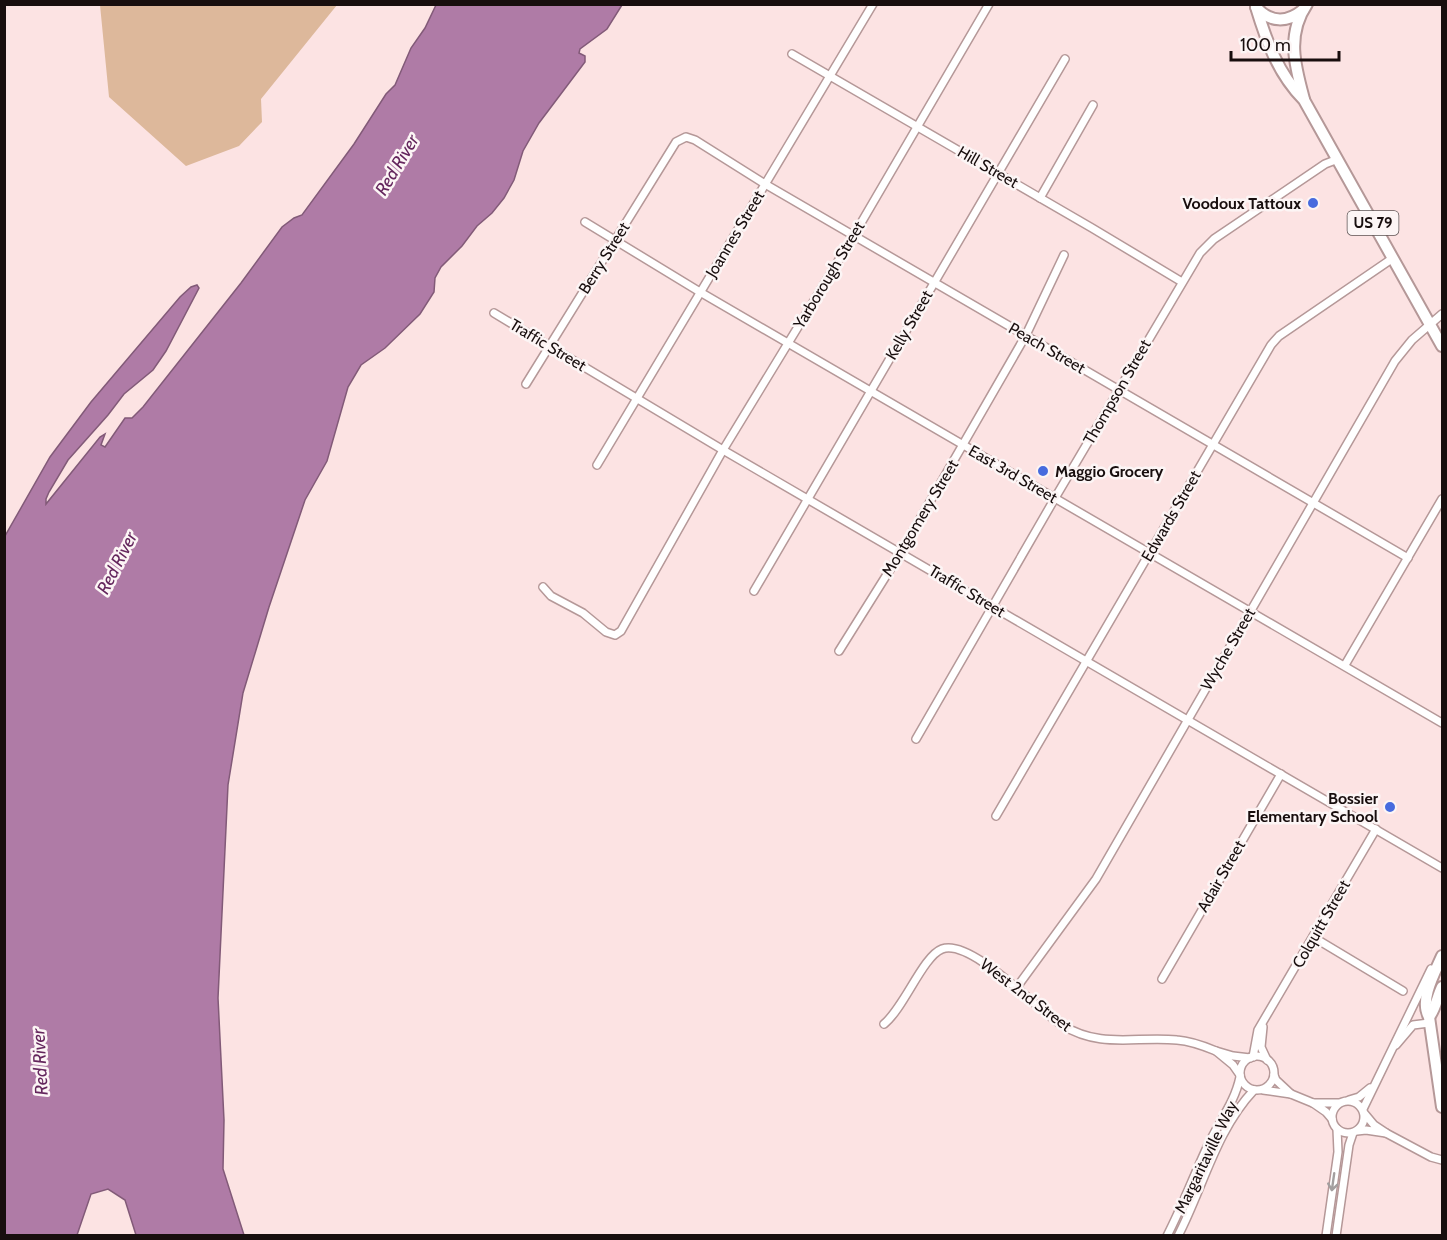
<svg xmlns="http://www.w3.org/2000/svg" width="1447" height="1240" viewBox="0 0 1447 1240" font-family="Cabin,sans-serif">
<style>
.green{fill:#ddb89b}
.water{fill:#af7ba6;stroke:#825a78;stroke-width:1.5}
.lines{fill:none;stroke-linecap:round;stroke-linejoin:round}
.street-casing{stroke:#b59898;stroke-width:10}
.primary-casing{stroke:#b59898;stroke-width:14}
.street{stroke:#fff;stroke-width:7}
.primary{stroke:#fff;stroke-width:10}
.oneway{stroke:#a39f9f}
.poi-dot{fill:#476bde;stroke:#fcf5f5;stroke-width:2}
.labels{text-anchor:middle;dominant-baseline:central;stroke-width:5;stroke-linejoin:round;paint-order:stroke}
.shield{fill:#fcf5f5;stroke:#5c5353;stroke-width:1.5}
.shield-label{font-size:15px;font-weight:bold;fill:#180e0e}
.street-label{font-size:16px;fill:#180e0e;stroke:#fcf5f5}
.poi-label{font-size:16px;font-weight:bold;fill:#180e0e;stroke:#fcf5f5;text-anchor:end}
.water-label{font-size:18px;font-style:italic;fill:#64265d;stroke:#fcf5f5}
</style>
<rect width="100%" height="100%" fill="#fce3e3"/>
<!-- green -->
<path class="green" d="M100,5V4L337,5L261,99L262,122L239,146L186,166L109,97Z"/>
<!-- water -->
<path class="water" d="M436,5H622L607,29L580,49L579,53L585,56V62L539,123L523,151L514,180L504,198L492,213L477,226L462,246L441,267L435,278L434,292L420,314L385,348L361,365L348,387L327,461L305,500L269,607L243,693L228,785L218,998L224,1120L223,1169L244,1235H136L125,1200L108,1189L91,1194L77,1235H5V536L50,457L91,402L180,297L191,287L197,285L199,288L166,351L153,370L124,394L108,415L68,460L49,492L46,499V504L100,437L105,434L101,445L105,447L125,418H132L143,407L241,283L282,227L294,218L302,215L354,144L386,94L395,85L411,48L425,28Z"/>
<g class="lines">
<defs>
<g id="street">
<path d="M792,54L1092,228L1182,282"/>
<path d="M1040,198L1093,105"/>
<path d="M585,222L700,292L1442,723"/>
<path d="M494,313L723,450L1442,868"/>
<path d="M526,384L676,142L686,137L695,140L765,184L1408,558"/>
<path d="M597,465L873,4"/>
<path d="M543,587L551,596L583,613L606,632L615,635L621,631L723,450L854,235L989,4"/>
<path d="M754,591L1065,59"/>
<path d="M839,651L901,552L1026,335L1064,255"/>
<path d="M1345,665L1442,499"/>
<path d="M916,739L1055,498L1200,253L1214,239L1325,164L1338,159"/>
<path d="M996,816L1271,345L1279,336L1393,258"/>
<path d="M1313,937L1403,991"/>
<path d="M1162,979L1281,774"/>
<path d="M1017,987L1096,879L1395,361L1412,340L1442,314"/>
<path d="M884,1024C904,1008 923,956 942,949C971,938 1037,1010 1062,1025C1101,1049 1135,1036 1177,1040C1191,1041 1204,1046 1216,1051"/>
<path d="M1263,1027L1261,1047L1267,1060"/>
<path d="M1396,1045L1413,1025L1429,1023"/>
<circle cx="1257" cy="1073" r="17"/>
<path d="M1253,1057L1258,1030L1376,829"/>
<path d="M1240,1075L1233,1065L1216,1051L1233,1056L1250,1058"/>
<path d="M1263,1090L1291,1094L1276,1080L1274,1075"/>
<path d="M1291,1094L1313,1103"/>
<path d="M1349,1100L1359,1097L1370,1088"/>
<circle cx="1348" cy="1117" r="16"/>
<path d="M1363,1109L1431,969"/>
<path d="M1332,1119L1326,1112L1313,1103H1339"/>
<path d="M1357,1131L1366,1130L1386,1133L1374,1125L1364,1113"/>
<path d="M1386,1133L1431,1157L1442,1160"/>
<path d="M1167,1236C1183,1205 1195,1172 1210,1141C1221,1119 1235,1101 1240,1077"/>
<path d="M1178,1236C1203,1188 1216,1130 1254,1090"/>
<path d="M1326,1236L1338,1152L1337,1129"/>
<path d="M1336,1236L1349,1145L1353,1133"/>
</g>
<g id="primary">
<path d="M1256,7C1266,40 1278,74 1304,100L1442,346"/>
<path d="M1256,7C1270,23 1287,23 1303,10"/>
<path d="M1304,99C1295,66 1286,35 1307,4"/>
<path d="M1442,956C1435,972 1419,1000 1429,1017L1442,1107"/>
<path d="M1429,1017C1436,1008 1437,997 1442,987"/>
</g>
</defs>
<!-- street casing -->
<use href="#street" class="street-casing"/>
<!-- primary casing -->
<use href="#primary" class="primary-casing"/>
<!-- street -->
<use href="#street" class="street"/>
<!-- primary -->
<use href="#primary" class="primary"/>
</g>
<!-- one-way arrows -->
<defs><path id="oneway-shaft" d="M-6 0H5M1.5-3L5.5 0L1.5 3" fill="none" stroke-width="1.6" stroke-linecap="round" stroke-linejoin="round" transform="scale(1.5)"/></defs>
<use class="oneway" href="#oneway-shaft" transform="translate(1333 1182) rotate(98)"/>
<!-- markers -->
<g class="poi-dot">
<circle cx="1313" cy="203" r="6"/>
<circle cx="1043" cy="471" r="6"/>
<circle cx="1390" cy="807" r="6"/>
</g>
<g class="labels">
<!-- shield labels -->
<rect class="shield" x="1347.5" y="211" width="51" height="24" rx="4.5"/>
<g class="shield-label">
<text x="1373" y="223">US 79</text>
</g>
<!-- street labels -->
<g class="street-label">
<text transform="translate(988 167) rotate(30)">Hill Street</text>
<text transform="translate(735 234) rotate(-59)">Joannes Street</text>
<text transform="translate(604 258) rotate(-58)">Berry Street</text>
<text transform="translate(829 275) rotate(-59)">Yarborough Street</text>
<text transform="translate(909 325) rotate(-60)">Kelly Street</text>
<text transform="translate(548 345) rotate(31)">Traffic Street</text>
<text transform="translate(1047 348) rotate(30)">Peach Street</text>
<text transform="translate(1117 392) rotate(-60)">Thompson Street</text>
<text transform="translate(1013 474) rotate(30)">East 3rd Street</text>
<text transform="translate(1171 516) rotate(-60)">Edwards Street</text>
<text transform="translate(920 518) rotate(-59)">Montgomery Street</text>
<text transform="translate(967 591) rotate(31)">Traffic Street</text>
<text transform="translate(1228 649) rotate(-60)">Wyche Street</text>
<text transform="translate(1221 876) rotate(-60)">Adair Street</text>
<text transform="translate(1321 924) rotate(-60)">Colquitt Street</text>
<text transform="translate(1026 995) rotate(37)">West 2nd Street</text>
<text transform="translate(1206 1157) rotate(-64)">Margaritaville Way</text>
</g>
<!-- poi labels -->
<g class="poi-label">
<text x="1301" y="203">Voodoux Tattoux</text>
<text x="1055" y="471" text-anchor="start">Maggio Grocery</text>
<text x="1378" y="798">Bossier<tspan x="1378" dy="18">Elementary School</tspan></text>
</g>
<!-- water labels -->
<g class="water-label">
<text transform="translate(397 165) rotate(-59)">Red River</text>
<text transform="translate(117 563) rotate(-63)">Red River</text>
<text transform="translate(40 1062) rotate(-93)">Red River</text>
</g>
</g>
<!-- border -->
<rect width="1447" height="1240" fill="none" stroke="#180e0e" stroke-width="12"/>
<!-- scale -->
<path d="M1231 51v9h108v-9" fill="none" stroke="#180e0e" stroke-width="3"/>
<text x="1240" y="51" font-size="18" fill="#180e0e" stroke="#fcf5f5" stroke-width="4.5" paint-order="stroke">100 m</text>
</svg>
